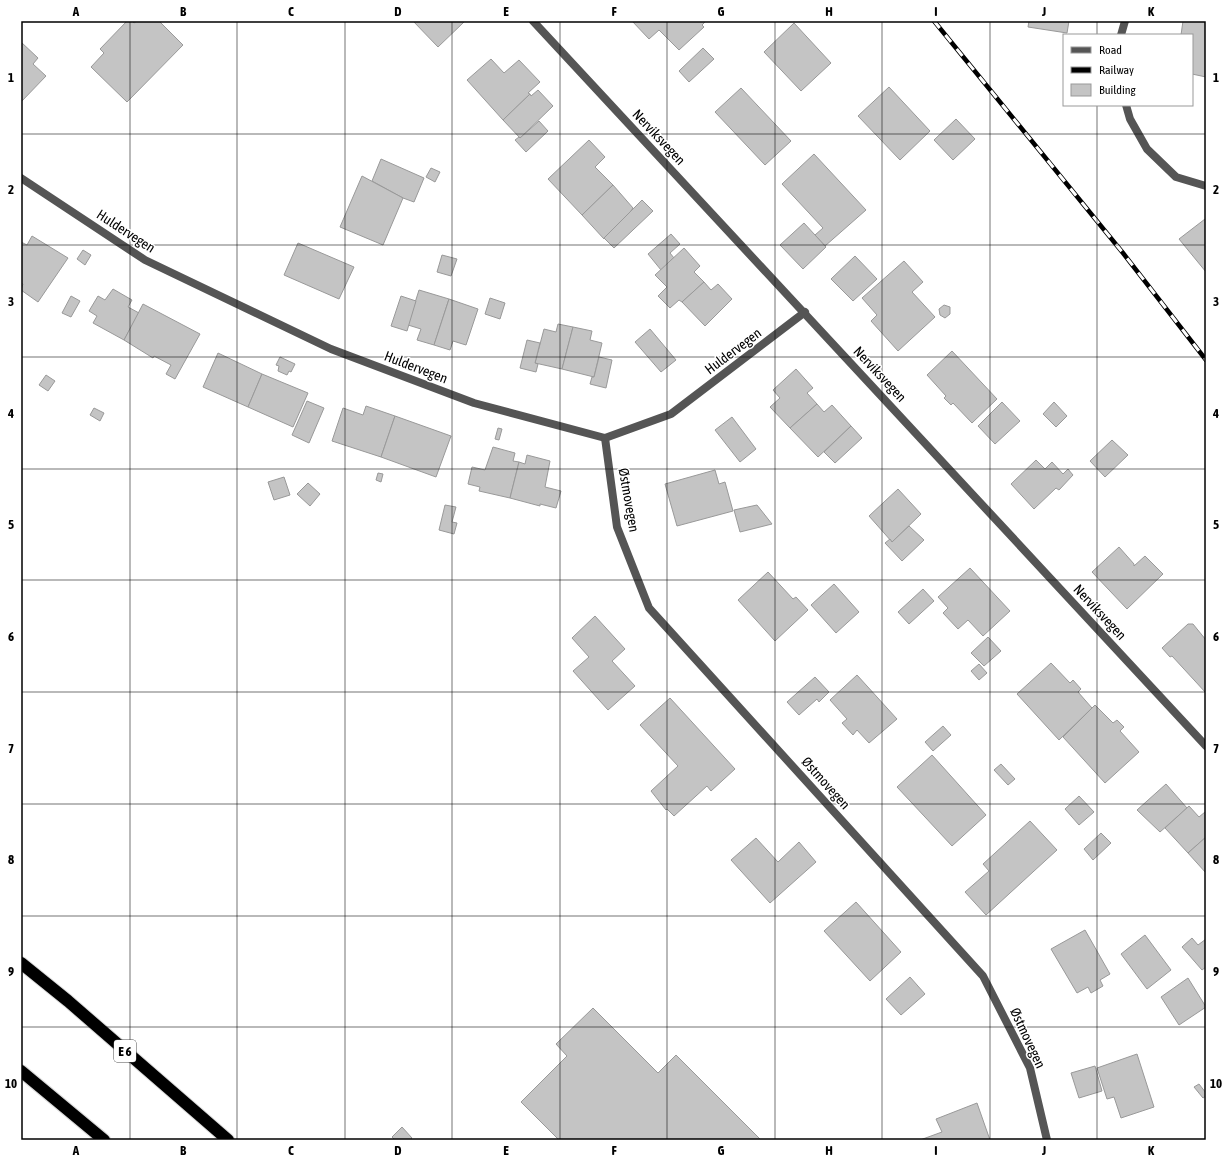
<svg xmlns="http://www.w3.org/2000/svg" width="1227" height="1161" viewBox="0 0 1227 1161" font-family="'Asap Condensed',sans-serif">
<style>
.building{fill:#c4c4c4;stroke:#999}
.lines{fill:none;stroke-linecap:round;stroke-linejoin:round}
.highway-casing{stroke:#dbdbdb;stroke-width:14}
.street{stroke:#555;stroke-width:8}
.highway{stroke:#000;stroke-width:12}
.rail-casing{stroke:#000;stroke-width:4.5}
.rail{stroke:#fff;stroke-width:3;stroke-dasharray:9;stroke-linecap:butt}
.grid{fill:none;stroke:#000;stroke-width:1;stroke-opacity:0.55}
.labels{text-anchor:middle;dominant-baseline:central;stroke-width:3;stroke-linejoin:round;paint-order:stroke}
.shield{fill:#fff;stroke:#4c4c4c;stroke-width:1}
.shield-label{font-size:13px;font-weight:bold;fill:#000}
.street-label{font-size:14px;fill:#000;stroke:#fff}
.neatline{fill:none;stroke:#000;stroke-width:1.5}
.grid-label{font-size:13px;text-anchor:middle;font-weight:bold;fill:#000}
</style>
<rect width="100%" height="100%" fill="#fff"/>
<!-- building -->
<g class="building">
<path d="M127,21H132L134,23L137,21H159L183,45L127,102L91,67L104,53L100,49Z"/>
<path d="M413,21H462L464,22L438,47Z"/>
<path d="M632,21H706L702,25L704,27L679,50L659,30L649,39Z"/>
<path d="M1029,21H1069L1067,33L1028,27Z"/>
<path d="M1183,21H1206V77L1192,74V35H1181Z"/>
<path d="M794,23L831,63L801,91L764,52Z"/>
<path d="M21,42L38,58L33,64L46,76L21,102Z"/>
<path d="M703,48L714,59L689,82L679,71Z"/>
<path d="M491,59L504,73L519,60L540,82L528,93L530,94L503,120L467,80Z"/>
<path d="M889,87L930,131L900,160L858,116Z"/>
<path d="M741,88L791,141L765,165L715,112Z"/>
<path d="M538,90L553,106L520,138L503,120L530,94L531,96Z"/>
<path d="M956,119L975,139L953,160L934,140Z"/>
<path d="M539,121L548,131L526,152L515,140L519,137L520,138Z"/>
<path d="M589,140L605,157L595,167L613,185L582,215L548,179Z"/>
<path d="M814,154L866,210L825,246L815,235L823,228L782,184Z"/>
<path d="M381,159L424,178L414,202L403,198L372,181Z"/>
<path d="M431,168L440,172L435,182L426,177Z"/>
<path d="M362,176L403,198L383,245L340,227Z"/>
<path d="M613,185L633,208L625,219L604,239L582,215Z"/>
<path d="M642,200L653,211L614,248L604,238Z"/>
<path d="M1205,219L1206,220V272L1179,239Z"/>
<path d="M804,223L826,247L803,269L780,245Z"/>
<path d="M671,234L680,244L670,253L674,258L661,270L648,254Z"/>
<path d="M32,236L68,258L38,302L21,290L23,284L21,283V242L27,245Z"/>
<path d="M298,243L354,267L339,299L284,275Z"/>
<path d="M684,248L700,266L694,272L704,282L682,302L679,300L670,308L658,296L667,287L655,275Z"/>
<path d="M83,250L91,255L85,265L77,259Z"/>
<path d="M442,255L457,259L451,276L437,272Z"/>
<path d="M855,256L877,279L853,301L831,279Z"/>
<path d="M904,261L923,282L912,292L935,317L898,351L871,321L877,315L862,298Z"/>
<path d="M704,282L711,290L718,284L732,299L705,326L682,302Z"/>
<path d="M113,289L132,300L128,307L139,313L124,340L93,323L97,316L89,311L98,296L105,300Z"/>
<path d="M419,290L449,299L434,345L417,340L421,329L408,325Z"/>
<path d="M71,296L80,301L71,317L62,313Z"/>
<path d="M401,296L416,301L407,331L391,326Z"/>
<path d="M490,298L505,303L500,319L485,314Z"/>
<path d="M449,299L478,309L466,345L453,341L450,350L434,345Z"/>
<path d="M143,304L200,334L175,379L166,374L171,365L154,356L153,358L124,340Z"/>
<path d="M944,305L950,307V314L945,318L940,315L939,309Z"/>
<path d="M558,324L573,327L562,369L535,363L544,329L556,332Z"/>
<path d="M573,327L592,331L590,340L602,343L594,377L562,369Z"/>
<path d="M650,329L676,360L661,372L635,342Z"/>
<path d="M527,340L540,343L535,363L538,364L536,372L520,368Z"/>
<path d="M952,351L997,399L972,423L953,403L951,405L944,398L946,396L927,375Z"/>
<path d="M218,353L262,374L248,407L203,387Z"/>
<path d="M280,357L295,364L291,372L289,371L287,375L278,371L279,366L276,365Z"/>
<path d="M599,357L612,360L606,388L590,384L592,377H594Z"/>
<path d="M796,369L813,388L807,393L817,404L790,428L770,407L780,398L773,390Z"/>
<path d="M262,374L308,393L293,427L248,407Z"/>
<path d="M46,375L55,381L48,391L39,385Z"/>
<path d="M307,401L324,408L309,443L292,435Z"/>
<path d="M1002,402L1020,421L995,444L978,426Z"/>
<path d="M1054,402L1067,416L1056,427L1043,414Z"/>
<path d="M817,404L824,412L832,405L851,426L818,457L790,428Z"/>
<path d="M366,406L395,416L381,457L332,441L343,408L363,415Z"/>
<path d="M94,408L104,413L100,421L90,415Z"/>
<path d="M395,416L451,436L436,477L381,457Z"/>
<path d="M732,417L756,449L740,462L715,430Z"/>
<path d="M851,426L862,438L835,463L824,452Z"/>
<path d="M498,428L502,429L499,440L495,439Z"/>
<path d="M1112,440L1128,455L1105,477L1090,461Z"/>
<path d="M493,447L515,453L513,461L519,462L510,498L479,491L480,487L468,484L472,467L485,470Z"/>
<path d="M527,455L550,461L545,487L561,491L556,508L540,504V506L510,498L519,462L525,464Z"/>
<path d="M1036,460L1045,469L1052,462L1063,474L1068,469L1073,475L1059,490L1056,488L1034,509L1011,484Z"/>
<path d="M715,470L719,484L725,482L733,511L677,526L665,484Z"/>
<path d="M378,473L383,474L381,482L376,480Z"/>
<path d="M284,477L290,495L274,500L268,482Z"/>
<path d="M308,483L320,494L310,506L297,494Z"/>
<path d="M898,489L921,514L892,542L869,516Z"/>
<path d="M445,505L456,507L452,522L457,523L454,534L439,530Z"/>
<path d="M757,505L772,524L740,532L734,510Z"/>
<path d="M909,526L924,540L902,561L885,543L890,539L892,542Z"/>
<path d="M1119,547L1134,564V566L1145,556L1163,574L1127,609L1092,572Z"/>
<path d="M970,568L1010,611L983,636L968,620L958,629L943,613L948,608L938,597Z"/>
<path d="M768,572L793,599L796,597L808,610L775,641L738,600Z"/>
<path d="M834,584L859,612L836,633L811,605Z"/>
<path d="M923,589L934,601L909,624L898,612Z"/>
<path d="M595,616L625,649L612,661L635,686L608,710L573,671L589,657L572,638Z"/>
<path d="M1188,624H1193L1206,640V693L1172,656L1170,657L1162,648Z"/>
<path d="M988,637L1001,651L984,666L971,653Z"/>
<path d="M1051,663L1070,683L1073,680L1081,689L1078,692L1092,708L1059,740L1017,694Z"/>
<path d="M979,664L987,673L979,680L971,671Z"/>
<path d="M857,675L897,719L869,743L857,730L853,735L842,723L847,719L830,700Z"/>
<path d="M815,677L829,692L819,702L817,699L799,715L787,702Z"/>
<path d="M670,698L735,769L711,791L707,786L674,816L667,809L666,810L651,791L678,766L640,725Z"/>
<path d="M1095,705L1113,723L1117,720L1124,727L1120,731L1139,752L1105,783L1063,737Z"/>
<path d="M943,726L951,735L933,751L925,742Z"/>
<path d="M932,755L986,815L952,846L897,787Z"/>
<path d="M1001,764L1015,779L1008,785L994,770Z"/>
<path d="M1166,784L1187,808L1160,832L1137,810Z"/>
<path d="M1079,796L1094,812L1079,825L1065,809Z"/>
<path d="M1189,806L1199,817L1205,812L1206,813V837L1188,853L1165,828Z"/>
<path d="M1030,821L1057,850L986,915L965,892L989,871L983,864Z"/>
<path d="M1101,833L1111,843L1093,860L1084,849Z"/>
<path d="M1206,837V873L1188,853Z"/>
<path d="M756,838L778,862L799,842L816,862L770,903L731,860Z"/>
<path d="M856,902L901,952L870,981L824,931Z"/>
<path d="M1085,930L1110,974L1100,980L1103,986L1091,993L1088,987L1077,993L1051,949Z"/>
<path d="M1145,935L1171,970L1147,989L1121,954Z"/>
<path d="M1192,938L1198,945L1206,939V967L1202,970L1182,947Z"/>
<path d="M910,977L925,994L901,1015L886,999Z"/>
<path d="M1188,978L1206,1007L1179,1025L1161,997Z"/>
<path d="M593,1008L658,1073L676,1055L761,1140H559L521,1102L567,1056L556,1044Z"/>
<path d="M1137,1054L1154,1107L1121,1118L1114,1097L1107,1099L1097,1068Z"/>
<path d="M1095,1066L1102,1091L1079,1098L1071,1073Z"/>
<path d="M1199,1084L1206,1093V1096L1203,1098L1194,1087Z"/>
<path d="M977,1103L990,1140H920L942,1132L936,1119Z"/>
<path d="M402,1127L412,1138L410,1140H395L392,1137Z"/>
</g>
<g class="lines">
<defs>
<g id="highway">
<path d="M21,963L68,1001L228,1140"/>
<path d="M21,1071L104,1140"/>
</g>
</defs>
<!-- highway casing -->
<use href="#highway" class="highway-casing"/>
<!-- street -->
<g class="street">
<path d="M533,21L1206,746"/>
<path d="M1121,35L1125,21"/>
<path d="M1126,105L1130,119L1147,149L1176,177L1206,186"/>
<path d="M21,178L145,260L331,349L474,403L605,438L671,414L805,312"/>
<path d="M605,438L617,527L649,608L983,976L1030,1068L1047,1140"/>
</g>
<!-- highway -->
<use href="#highway" class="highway"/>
<defs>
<path id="rail" d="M934,21L1123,253L1206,360"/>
</defs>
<!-- rail casing -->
<use href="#rail" class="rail-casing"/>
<!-- rail -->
<use href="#rail" class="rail"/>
</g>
<!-- grid -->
<path class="grid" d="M130,21V1140M237,21V1140M345,21V1140M452,21V1140M560,21V1140M667,21V1140M775,21V1140M882,21V1140M990,21V1140M1097,21V35M1097,105V1140M21,134H1206M21,245H1206M21,357H1206M21,469H1206M21,580H1206M21,692H1206M21,804H1206M21,916H1206M21,1027H1206"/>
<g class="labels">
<!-- shield labels -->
<rect class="shield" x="114" y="1040" width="22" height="22" rx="3"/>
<g class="shield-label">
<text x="125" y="1051">E 6</text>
</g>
<!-- street labels -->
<g class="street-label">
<text transform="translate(659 137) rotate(47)">Nerviksvegen</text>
<text transform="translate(126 231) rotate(33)">Huldervegen</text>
<text transform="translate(733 351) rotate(-37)">Huldervegen</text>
<text transform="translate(416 367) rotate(21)">Huldervegen</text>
<text transform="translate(880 374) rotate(47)">Nerviksvegen</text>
<text transform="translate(629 500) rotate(80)">Østmovegen</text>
<text transform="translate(1100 612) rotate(47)">Nerviksvegen</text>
<text transform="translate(826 783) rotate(48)">Østmovegen</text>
<text transform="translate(1028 1038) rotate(65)">Østmovegen</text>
</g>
</g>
<!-- border -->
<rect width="1227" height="1161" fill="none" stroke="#ffffff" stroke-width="44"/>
<!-- legend -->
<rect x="1063" y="34" width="130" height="72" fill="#ffffff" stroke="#999999"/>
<rect x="1071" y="47" width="20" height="6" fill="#555555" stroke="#999999"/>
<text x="1099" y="54" font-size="12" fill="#000000">Road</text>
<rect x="1071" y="67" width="20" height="6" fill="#000000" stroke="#999999"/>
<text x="1099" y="74" font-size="12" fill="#000000">Railway</text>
<rect x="1071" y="84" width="20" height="12" fill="#c4c4c4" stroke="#999999"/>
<text x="1099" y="94" font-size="12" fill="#000000">Building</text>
<rect x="22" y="22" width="1183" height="1117" class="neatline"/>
<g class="grid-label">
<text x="76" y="16">A</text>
<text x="183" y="16">B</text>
<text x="291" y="16">C</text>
<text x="398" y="16">D</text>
<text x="506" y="16">E</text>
<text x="614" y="16">F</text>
<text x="721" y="16">G</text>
<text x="829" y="16">H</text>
<text x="936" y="16">I</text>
<text x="1044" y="16">J</text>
<text x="1151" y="16">K</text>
<text x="11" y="82">1</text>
<text x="1216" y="82">1</text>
<text x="11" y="194">2</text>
<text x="1216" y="194">2</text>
<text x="11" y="306">3</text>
<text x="1216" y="306">3</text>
<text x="11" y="418">4</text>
<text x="1216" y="418">4</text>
<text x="11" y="529">5</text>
<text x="1216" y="529">5</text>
<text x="11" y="641">6</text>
<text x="1216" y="641">6</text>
<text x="11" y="753">7</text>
<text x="1216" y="753">7</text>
<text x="11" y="864">8</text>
<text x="1216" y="864">8</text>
<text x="11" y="976">9</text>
<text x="1216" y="976">9</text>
<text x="11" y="1088">10</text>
<text x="1216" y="1088">10</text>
<text x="76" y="1155">A</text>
<text x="183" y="1155">B</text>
<text x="291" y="1155">C</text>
<text x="398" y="1155">D</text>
<text x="506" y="1155">E</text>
<text x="614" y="1155">F</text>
<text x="721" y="1155">G</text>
<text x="829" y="1155">H</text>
<text x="936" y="1155">I</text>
<text x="1044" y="1155">J</text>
<text x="1151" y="1155">K</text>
</g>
</svg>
